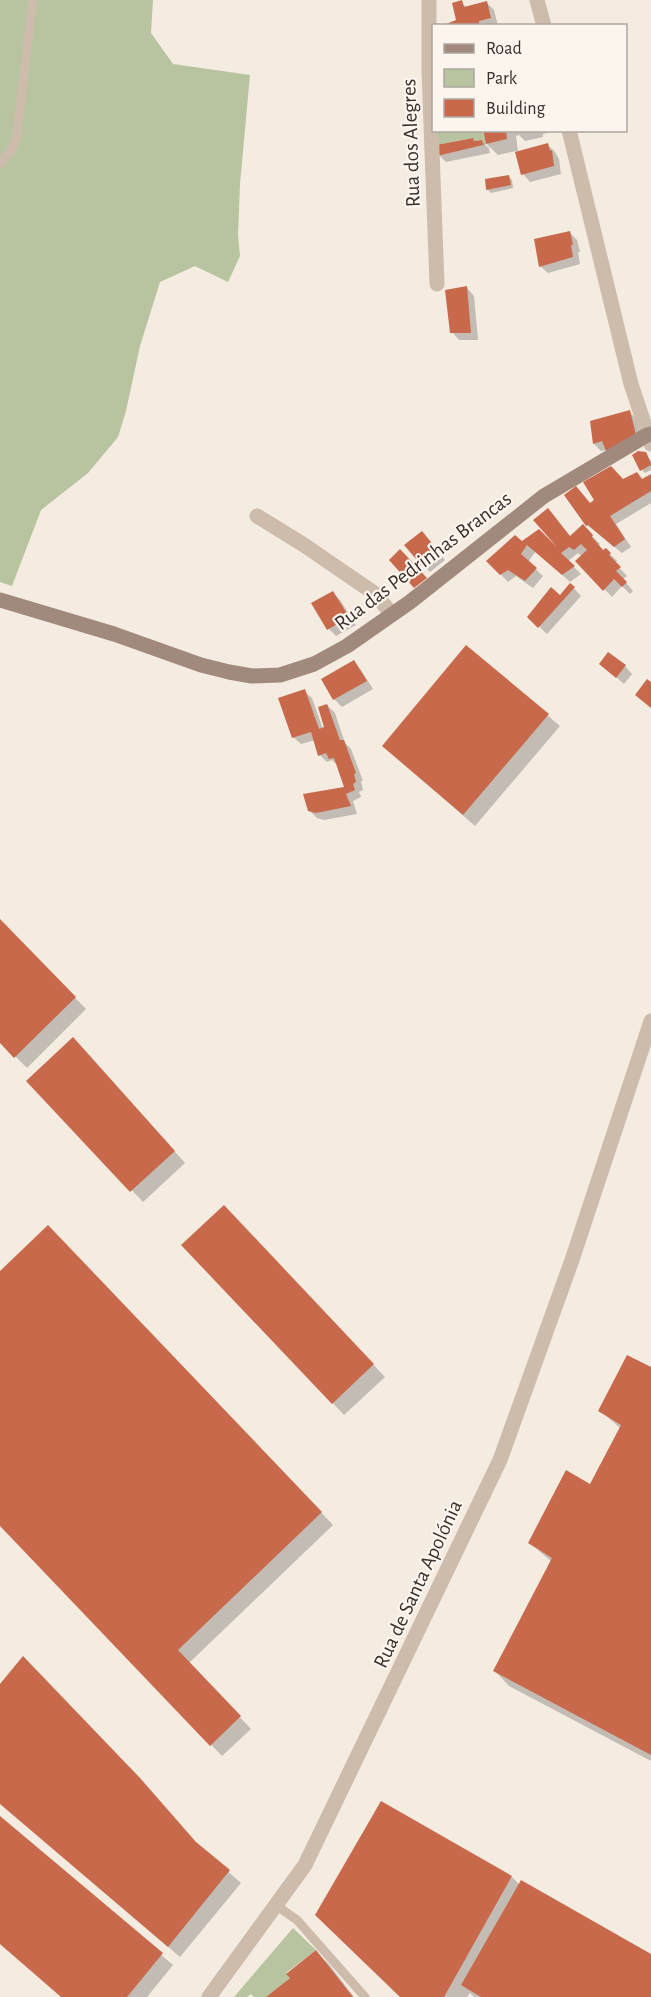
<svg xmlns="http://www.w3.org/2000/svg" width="651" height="1997" viewBox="0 0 651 1997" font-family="'Alegreya Sans',sans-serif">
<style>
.green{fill:#b8c4a0}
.shadow{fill:#0003}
.building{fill:#c8694b}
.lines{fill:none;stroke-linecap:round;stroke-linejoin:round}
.lane{stroke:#cdbbac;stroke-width:9}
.street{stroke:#cdbbac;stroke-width:15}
.secondary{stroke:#a18a7d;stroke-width:15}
.labels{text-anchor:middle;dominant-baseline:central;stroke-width:4.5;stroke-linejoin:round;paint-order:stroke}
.street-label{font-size:21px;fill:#3b302b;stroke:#fbf5ee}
</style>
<rect width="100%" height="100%" fill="#f4ebe1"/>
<!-- green -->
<g class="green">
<path d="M0,0H153L151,33L173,64L250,75L240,184L238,235L240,256L228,282L195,266L160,282L140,346L126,411L118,437L88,473L41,510L12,586L0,582Z"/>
<path d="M436,131H483L486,144L483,145L482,140L474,141L473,138L436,145Z"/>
<path d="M293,1928L316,1950L286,1973L290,1978L266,1997H254L251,1994L247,1997H234Z"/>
</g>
<!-- shadow -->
<g class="shadow">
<path d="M461,2L467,8L487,3L494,10L498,26H444L458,21Z"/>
<path d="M485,130H551V132L543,134V137L525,141L519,135L516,136L518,152L547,144L555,152L559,159L561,174L530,182L523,174L516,151L498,155L488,145L490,153L446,162L439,155L482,141L488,148Z"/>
<path d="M508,176L512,180L513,188L491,193L487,189Z"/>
<path d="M569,232L577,240L580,252H578L580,264L548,273L540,266Z"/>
<path d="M467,288L474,296L478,340H459L452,332Z"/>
<path d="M629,412L637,419L642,443L601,451L594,444Z"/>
<path d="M645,453L651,462V470L645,473L642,470Z"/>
<path d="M651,476V503L616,524L631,547L622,553L587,525L591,505L623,481L643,480Z"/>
<path d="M583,527L600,544L598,546L604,551L606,550L617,561L615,563L627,576L623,579L633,591L630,594L622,586L612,597L577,561L582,557L578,553L568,561L581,574L570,582L536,551L528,562L543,576L533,588L516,576L508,582L488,561L522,543L554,547L571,537Z"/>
<path d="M429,540L445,560L430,572L423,565Z"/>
<path d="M571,585L581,596L547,634L529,617L561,597Z"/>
<path d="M333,593L340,600L356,625L336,636L329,629Z"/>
<path d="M466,647L560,726L475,826L384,746Z"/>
<path d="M354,662L361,670L373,689L342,707L334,699L323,680Z"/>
<path d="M601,664L625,666L632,674L624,684Z"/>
<path d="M304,691L312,698L323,729L326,728L327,705L335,713L345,743L351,749L363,781H361L363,790L359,792L361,797L353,801L357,814L324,820L317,818L309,810L346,788L339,767L332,760L327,762L320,755L315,740L301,744L293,737Z"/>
<path d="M0,921L86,1009L27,1068L0,1041Z"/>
<path d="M85,1051L185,1163L143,1202L28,1081Z"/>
<path d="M235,1218L385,1377L344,1415L183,1245Z"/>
<path d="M60,1238L333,1525L189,1663L251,1729L222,1756L0,1524V1273Z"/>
<path d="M651,1369V1761L509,1686L495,1671L552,1562L530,1543L591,1486L621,1429L600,1410Z"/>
<path d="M0,1686L201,1848L241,1883L180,1957L0,1803Z"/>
<path d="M0,1817L173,1965L147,1997H63L0,1944Z"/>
<path d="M512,1877L520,1885L651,1956V1997H474L470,1993L467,1997H402Z"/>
<path d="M316,1952L328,1963L354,1997H268L292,1979Z"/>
</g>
<!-- building -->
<g class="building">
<path d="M462,0L464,7L487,1L491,18L479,21V26H441L456,20L452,3Z"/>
<path d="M483,130H506L507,139L486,144Z"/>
<path d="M473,138L474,141L482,140L483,145L437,156L436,145Z"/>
<path d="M548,143L550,151L552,150L554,166L521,175L515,152Z"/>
<path d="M509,175L511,185L486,190L485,179Z"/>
<path d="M570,231L573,245H571L573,257L539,267L534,239Z"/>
<path d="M467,286L471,333H450L445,290Z"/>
<path d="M630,410L636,435L606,451L602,441L593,444L590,421Z"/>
<path d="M638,451L646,452L651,463V465L640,471L632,455Z"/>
<path d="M611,466L623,479L637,472L642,479L651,474V491L610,516L625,539L614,547L588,525L586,526L564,495L576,486L590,503L594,500L583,482Z"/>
<path d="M548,508L570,536L583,524L593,535L592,537L603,550L606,548L611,553L609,555L621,567L616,571L627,582L622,587L614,579L603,591L575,561L587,550L581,544L574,550L569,547L561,553L575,566L562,575L527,545L521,554L537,568L525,581L508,570L500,575L486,561L515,535L522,541L539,529L557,547L533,520Z"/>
<path d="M422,531L439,552L422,566L404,545Z"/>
<path d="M400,549L427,578L414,588L389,560Z"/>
<path d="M570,583L575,587L538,628L527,617L551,587L560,595Z"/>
<path d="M333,591L349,617L327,630L311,603Z"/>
<path d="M466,645L549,714L463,815L382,746Z"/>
<path d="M608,652L626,665L616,678L599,664Z"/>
<path d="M354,660L367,681L333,700L321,679Z"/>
<path d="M647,679L651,682V708L635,695Z"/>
<path d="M305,689L319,729L324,727L318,707L327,704L340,740H344L356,773L354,774L356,782L353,784L355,790L346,794L351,806L316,813L308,811L303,794L344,787L334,758L329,759L326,753L318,756L311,732L292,738L278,698Z"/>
<path d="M0,919L76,997L14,1058L0,1043Z"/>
<path d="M73,1037L175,1151L130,1192L26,1081Z"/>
<path d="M224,1205L374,1364L332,1404L181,1245Z"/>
<path d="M48,1225L322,1512L178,1650L241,1716L210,1746L0,1526V1271Z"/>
<path d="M627,1355L651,1367V1755L493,1671L552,1558L528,1543L566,1470L590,1484L621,1425L598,1411Z"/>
<path d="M23,1656L140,1778L196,1842L230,1870L168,1947L0,1804V1684Z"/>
<path d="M381,1801L512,1876L444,1997H400L315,1915Z"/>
<path d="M0,1816L163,1953L127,1997H61L0,1944Z"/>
<path d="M521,1880L651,1954V1997H481L461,1985Z"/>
<path d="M316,1950L353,1997H266L290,1978L286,1974Z"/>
</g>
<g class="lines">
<!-- lane -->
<g class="lane">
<path d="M0,163L11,151L16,140L33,0"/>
<path d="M277,1906L297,1920L365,1997"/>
</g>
<!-- street -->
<g class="street">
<path d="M429,0V71L437,284"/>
<path d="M537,0L544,26"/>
<path d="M569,130L631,384L651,444"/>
<path d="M257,516L304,545L374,593L392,614"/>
<path d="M209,1997L305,1865L500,1460L572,1260L651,1021"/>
</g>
<!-- secondary -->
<path class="secondary" d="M0,600L114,634L201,665L229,672L252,676L280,675L314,664L347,646L410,602L544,496L647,435L651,434"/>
</g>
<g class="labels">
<!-- street labels -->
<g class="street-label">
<text transform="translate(411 143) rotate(-92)">Rua dos Alegres</text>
<text transform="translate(423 561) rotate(-37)">Rua das Pedrinhas Brancas</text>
<text transform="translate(418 1584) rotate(-65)">Rua de Santa Apolónia</text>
</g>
</g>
<!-- legend -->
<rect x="432" y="24" width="195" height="108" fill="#fbf5ee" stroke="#aea6a0" stroke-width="1.5"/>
<rect x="444" y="44" width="30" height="9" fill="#a18a7d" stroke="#aea6a0" stroke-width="1.5"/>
<text x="486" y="54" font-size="18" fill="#3b302b">Road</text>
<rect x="444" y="69" width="30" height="18" fill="#b8c4a0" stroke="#aea6a0" stroke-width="1.5"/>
<text x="486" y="84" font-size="18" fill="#3b302b">Park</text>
<rect x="444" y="99" width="30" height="18" fill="#c8694b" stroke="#aea6a0" stroke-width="1.5"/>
<text x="486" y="114" font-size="18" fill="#3b302b">Building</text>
</svg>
